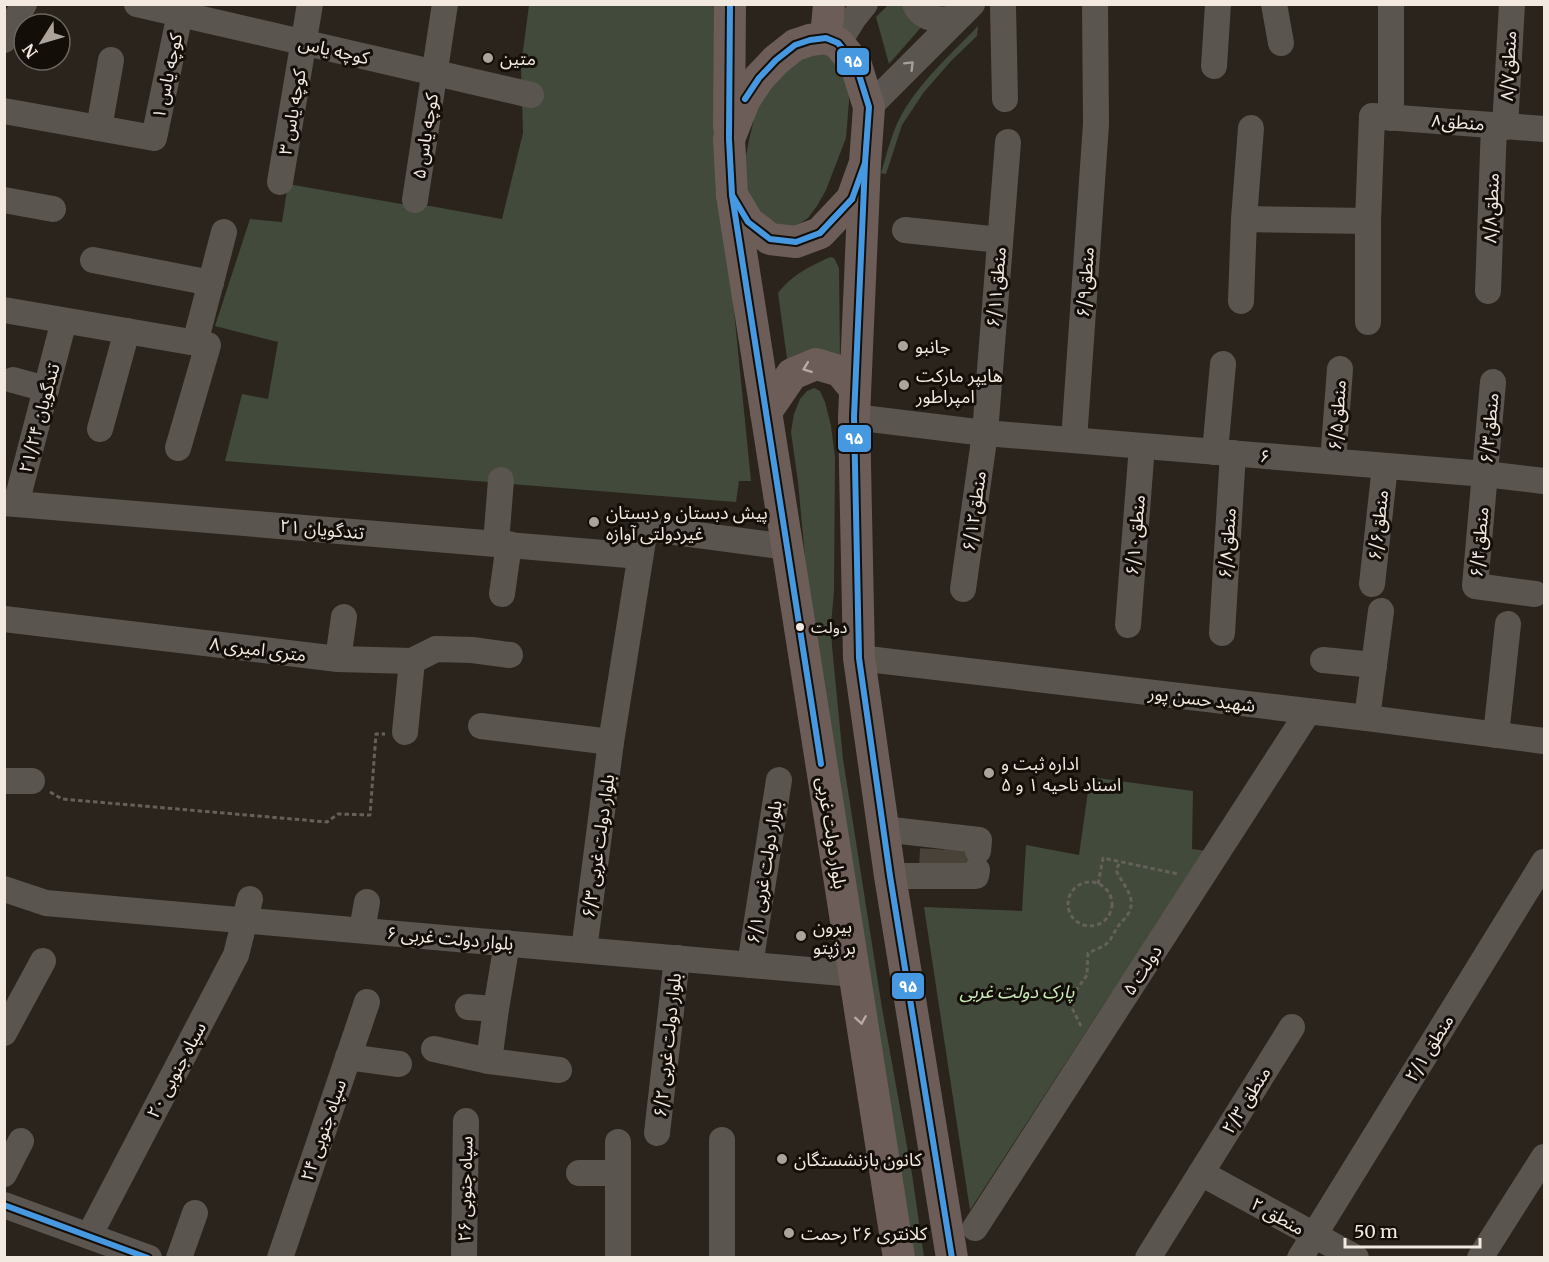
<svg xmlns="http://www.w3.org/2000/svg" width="1549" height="1262" viewBox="0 0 1549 1262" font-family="Merriweather,'Noto Sans Arabic',serif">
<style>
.green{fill:#414a3b}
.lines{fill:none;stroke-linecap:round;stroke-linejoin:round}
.minor-tunnel{stroke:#494239;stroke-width:26;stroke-dasharray:26 13;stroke-linecap:butt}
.path{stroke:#64605a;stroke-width:3;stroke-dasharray:4.5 3;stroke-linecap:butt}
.minor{stroke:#5b554f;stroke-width:26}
.major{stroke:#6c5d59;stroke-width:32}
.bus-1-casing{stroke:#140e08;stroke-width:10}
.bus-1{stroke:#4699e1;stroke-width:6}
.oneway{stroke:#a69f98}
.oneway2{stroke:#b6aaa3}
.poi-dot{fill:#aca49b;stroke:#140e08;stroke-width:2}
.bus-dot{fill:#f2e9e0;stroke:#140e08;stroke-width:2}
.labels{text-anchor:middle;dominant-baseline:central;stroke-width:6;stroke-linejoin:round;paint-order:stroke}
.bus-label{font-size:16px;fill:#f2e9e0;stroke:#140e08;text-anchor:start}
.street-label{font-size:18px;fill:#f2e9e0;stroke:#140e08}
.poi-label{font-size:18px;fill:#f2e9e0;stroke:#140e08;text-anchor:start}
.park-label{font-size:18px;font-style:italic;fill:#c8ebb8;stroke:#140e08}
.line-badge{stroke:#140e08;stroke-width:2}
.badge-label{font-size:16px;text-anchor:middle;font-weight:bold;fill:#fff}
</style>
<rect width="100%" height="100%" fill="#2b241c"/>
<!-- green -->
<g class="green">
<path d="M529,5H717L730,271L751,481H739L736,502L225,461L242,394L268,399L278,342L215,326L250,219L282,222L288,184L407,205L430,206L502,219L523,133L521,66Z"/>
<path d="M888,5H901L907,12L924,24L889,64L876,17Z"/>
<path d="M978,26L977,36L951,61L924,92L902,125L886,174L881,173C888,150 893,127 906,107C925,77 954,51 978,26Z"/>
<path d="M823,50L843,65L850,89L846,138L826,190L817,206L808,218L795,227L782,229L745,205V161L749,140L756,111L775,69Z"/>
<path d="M830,257L834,258L839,268L840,361L788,366L778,293C793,274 809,267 830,257Z"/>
<path d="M814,388L820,391L825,402L831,426L835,457L834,591L831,625L832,646L843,759L882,1008L912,1174L924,1257H907L809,600L798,482L791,432L794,414L800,399L807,391Z"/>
<path d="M1090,777L1193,791L1192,849L1207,851L1106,1001L970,1210L924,907L1022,911L1026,845L1079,855Z"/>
</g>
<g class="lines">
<!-- minor-tunnel -->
<g class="minor-tunnel">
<path d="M932,868L933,849"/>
<path d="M956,869L957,850"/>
</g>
<!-- path -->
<g class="path">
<path d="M50,792L62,799L327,822L338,814L370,815L376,734H385"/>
<circle cx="1090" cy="904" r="22"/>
<path d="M1098,884L1103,858L1178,874"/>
<path d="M1081,1026L1072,1008L1075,992L1087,975L1088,953C1094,950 1100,948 1105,945C1112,940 1114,931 1119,925C1123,920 1128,916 1130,910C1131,906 1132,904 1131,900C1129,889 1121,881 1116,870L1120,862"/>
</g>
<!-- minor -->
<g class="minor">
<path d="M137,4L531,95"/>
<path d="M915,4C923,22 946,22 961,15"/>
<path d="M1274,4L1281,43"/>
<path d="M1003,7L1005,99"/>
<path d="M4,40L24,4"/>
<path d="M838,43L853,19L865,4"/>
<path d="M1214,66L1218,4"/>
<path d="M869,107L972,4"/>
<path d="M4,111L154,138L182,4"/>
<path d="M1391,118V4"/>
<path d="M1505,127L1512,4"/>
<path d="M99,128L111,60"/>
<path d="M280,182L310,4"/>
<path d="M4,200L53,209"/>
<path d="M415,200L445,4"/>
<path d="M1244,219L1368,221"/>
<path d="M905,230L1000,240"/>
<path d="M93,260L211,283"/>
<path d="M1488,291L1494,125"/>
<path d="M1241,301L1244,219L1251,128"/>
<path d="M4,310L208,345L178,448"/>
<path d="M1368,322V221L1372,116L1544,129"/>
<path d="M195,343L224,232"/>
<path d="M13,380L46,389"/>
<path d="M1493,382L1475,586L1535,594"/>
<path d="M854,417L985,433L1485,474L1544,481"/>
<path d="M100,429L127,331"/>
<path d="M1074,440L1096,124L1095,4"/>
<path d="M1215,452L1223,364"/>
<path d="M1333,461L1340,369"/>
<path d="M4,503L640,556"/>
<path d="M16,504L61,332"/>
<path d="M496,543L501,480"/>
<path d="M1372,584L1385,466"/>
<path d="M963,589L985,433L1008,142"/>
<path d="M502,594L509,544"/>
<path d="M4,619L338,659L412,661L436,649L472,650L510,655"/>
<path d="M1128,625L1142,446"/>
<path d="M1222,633L1233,453"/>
<path d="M859,658L1367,718L1544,741"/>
<path d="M338,659L344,617"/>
<path d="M1323,660L1374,665"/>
<path d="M1367,718L1381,611"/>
<path d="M481,726L611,742"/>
<path d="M405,732L412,661"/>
<path d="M1496,735L1508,624"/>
<path d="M4,781H32"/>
<path d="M883,829L979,840L978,851"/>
<path d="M890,876H976L977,870"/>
<path d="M4,889L46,903L854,974"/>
<path d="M362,930L367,902"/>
<path d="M584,950L611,742L645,528L787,547"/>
<path d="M750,965L779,780"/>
<path d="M468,1007L496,1009"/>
<path d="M4,1033L43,961"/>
<path d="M434,1049L489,1061L559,1070"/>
<path d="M348,1057L399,1064"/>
<path d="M489,1061L496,1009L507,943"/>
<path d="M657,1133L677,958"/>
<path d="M618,1142V1258"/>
<path d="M579,1173H618"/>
<path d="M1201,1173L1356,1258"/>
<path d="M4,1174L21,1141"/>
<path d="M4,1205L149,1258"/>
<path d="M975,1228L1308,712"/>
<path d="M89,1236L236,955L250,899"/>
<path d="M179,1258L195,1213"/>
<path d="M280,1258L367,1002"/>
<path d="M464,1258L466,1121"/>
<path d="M722,1258V1140"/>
<path d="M1148,1258L1292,1027"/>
<path d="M1300,1258L1544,862"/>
<path d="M1480,1258L1544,1157"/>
</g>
<!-- major -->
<g class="major">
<path d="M826,38L838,43L856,65L869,107L865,163L852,199L820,233L796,242L770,239L748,222L732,195L729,139L745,99L759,78L776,60L795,45L810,40Z"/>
<path d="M826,38L829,4"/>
<path d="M729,127L730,4"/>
<path d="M865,163L854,417L859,658L890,876L952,1258"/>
<path d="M732,195L899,1258"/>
<path d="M766,412L792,374L816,364L840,371L855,389"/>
</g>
<defs>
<g id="bus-1">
<path d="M745,99L759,78L776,60L795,45L810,40L826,38L838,43L856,65L869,107L865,163L852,199"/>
<path d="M729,136L730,4"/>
<path d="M729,139L732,195L748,222L770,239L796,242L820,233"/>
<path d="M865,163L854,417L859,658L890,876L952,1258"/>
<path d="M732,195L821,764"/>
<path d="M820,233L852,199"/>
<path d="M820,233L852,199"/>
<path d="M4,1205L148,1258"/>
</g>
</defs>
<!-- bus-1 casing -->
<use href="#bus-1" class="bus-1-casing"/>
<!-- bus-1 -->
<use href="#bus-1" class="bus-1"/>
</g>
<!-- one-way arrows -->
<defs><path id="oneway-chevron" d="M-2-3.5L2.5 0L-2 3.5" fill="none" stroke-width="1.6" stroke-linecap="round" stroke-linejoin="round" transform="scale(1.5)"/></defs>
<use class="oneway" href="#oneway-chevron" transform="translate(910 65) rotate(-45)"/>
<g class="oneway2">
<use href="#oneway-chevron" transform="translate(807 368) rotate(159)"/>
<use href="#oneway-chevron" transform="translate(861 1020) rotate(81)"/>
</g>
<!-- markers -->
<g class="poi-dot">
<circle cx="488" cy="58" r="6"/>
<circle cx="903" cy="346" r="6"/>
<circle cx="904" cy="385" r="6"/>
<circle cx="594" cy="522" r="6"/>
<circle cx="989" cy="773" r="6"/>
<circle cx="801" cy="936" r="6"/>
<circle cx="782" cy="1159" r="6"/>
<circle cx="789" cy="1233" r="6"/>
</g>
<circle class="bus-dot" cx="800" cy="627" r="5"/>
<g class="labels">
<!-- bus labels -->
<g class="bus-label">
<text x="811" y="627">دولت</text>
</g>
<!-- street labels -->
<g class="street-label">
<text transform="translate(334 50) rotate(13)">کوچه یاس</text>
<text transform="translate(1508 66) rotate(-87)">منطق۸/۷</text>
<text transform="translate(167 76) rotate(-78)">کوچه یاس ۱</text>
<text transform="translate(292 112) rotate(-80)">کوچه یاس ۳</text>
<text transform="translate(1458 122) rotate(4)">منطق۸</text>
<text transform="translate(425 136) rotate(-81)">کوچه یاس ۵</text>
<text transform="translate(1491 208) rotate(-88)">منطق۸/۸</text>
<text transform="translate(1085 282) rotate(-86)">منطق۶/۹</text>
<text transform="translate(996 287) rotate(-85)">منطق۶/۱۱</text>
<text transform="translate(1337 415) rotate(-86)">منطق۶/۵</text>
<text transform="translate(39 418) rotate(-75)">۲۱/۲۴ تندگویان</text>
<text transform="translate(1489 428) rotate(-85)">منطق۶/۳</text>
<text transform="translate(1265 456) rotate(5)">۶</text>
<text transform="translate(974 511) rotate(-82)">منطق۶/۱۲</text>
<text transform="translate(1378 525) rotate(-84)">منطق۶/۶</text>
<text transform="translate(322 529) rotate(5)">۲۱ تندگویان</text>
<text transform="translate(1135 535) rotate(-85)">منطق۶/۱۰</text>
<text transform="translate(1479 542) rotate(-85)">منطق۶/۴</text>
<text transform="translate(1227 543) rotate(-86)">منطق۶/۸</text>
<text transform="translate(258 649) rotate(7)">۸ متری امیری</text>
<text transform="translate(1202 699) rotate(7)">شهید حسن پور</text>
<text transform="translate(832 833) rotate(81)">بلوار دولت غربی</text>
<text transform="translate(598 846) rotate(-82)">بلوار دولت غربی ۶/۳</text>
<text transform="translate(764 872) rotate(-81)">بلوار دولت غربی ۶/۱</text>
<text transform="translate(450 938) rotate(5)">بلوار دولت غربی ۶</text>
<text transform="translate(1142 970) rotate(-57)">۵ دولت</text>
<text transform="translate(667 1045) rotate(-84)">بلوار دولت غربی ۶/۲</text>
<text transform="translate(1429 1048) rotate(-58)">منطق ۲/۱</text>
<text transform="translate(176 1070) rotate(-62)">۲۰ سپاه جنوبی</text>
<text transform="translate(1246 1100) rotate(-58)">منطق ۲/۳</text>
<text transform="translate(323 1130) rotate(-71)">۲۴ سپاه جنوبی</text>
<text transform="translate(465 1189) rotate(-89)">۲۶ سپاه جنوبی</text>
<text transform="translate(1278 1216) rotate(29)">منطق ۲</text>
</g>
<!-- poi labels -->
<g class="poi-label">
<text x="500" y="58">متین</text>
<text x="915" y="346">جانبو</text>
<text x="916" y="375">هایپر مارکت<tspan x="916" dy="21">امپراطور</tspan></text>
<text x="606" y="512">پیش دبستان و دبستان<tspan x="606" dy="21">غیردولتی آوازه</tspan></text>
<text x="1001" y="763">اداره ثبت و<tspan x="1001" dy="21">اسناد ناحیه ۱ و ۵</tspan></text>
<text x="813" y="926">بیرون<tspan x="813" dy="21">بر ژپتو</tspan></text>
<text x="794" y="1159">کانون بازنشستگان</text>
<text x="801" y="1233">کلانتری ۲۶ رحمت</text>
</g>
<!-- park labels -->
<g class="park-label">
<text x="1017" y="991">پارک دولت غربی</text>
</g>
</g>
<g class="line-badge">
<rect x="836" y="47" width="34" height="29" rx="6" fill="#4699e1"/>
<rect x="837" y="424" width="35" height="29" rx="6" fill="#4699e1"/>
<rect x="891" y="972" width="34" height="28" rx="6" fill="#4699e1"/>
</g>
<g class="badge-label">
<text x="853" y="67">۹۵</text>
<text x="854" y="444">۹۵</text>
<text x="908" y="992">۹۵</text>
</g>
<!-- border -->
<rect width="1549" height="1262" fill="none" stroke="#f2e9e0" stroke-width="12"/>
<!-- north arrow -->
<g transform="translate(42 42) rotate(233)"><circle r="28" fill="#140e08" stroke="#6d665e" stroke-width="1.5"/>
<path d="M0-4.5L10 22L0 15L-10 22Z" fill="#aca49b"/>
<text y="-9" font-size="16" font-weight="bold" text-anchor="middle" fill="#f2e9e0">N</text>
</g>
<!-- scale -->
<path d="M1345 1238v9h135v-9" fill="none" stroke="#f2e9e0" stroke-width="3"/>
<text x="1354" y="1238" font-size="18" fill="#f2e9e0" stroke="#140e08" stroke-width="4.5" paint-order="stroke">50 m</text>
</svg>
